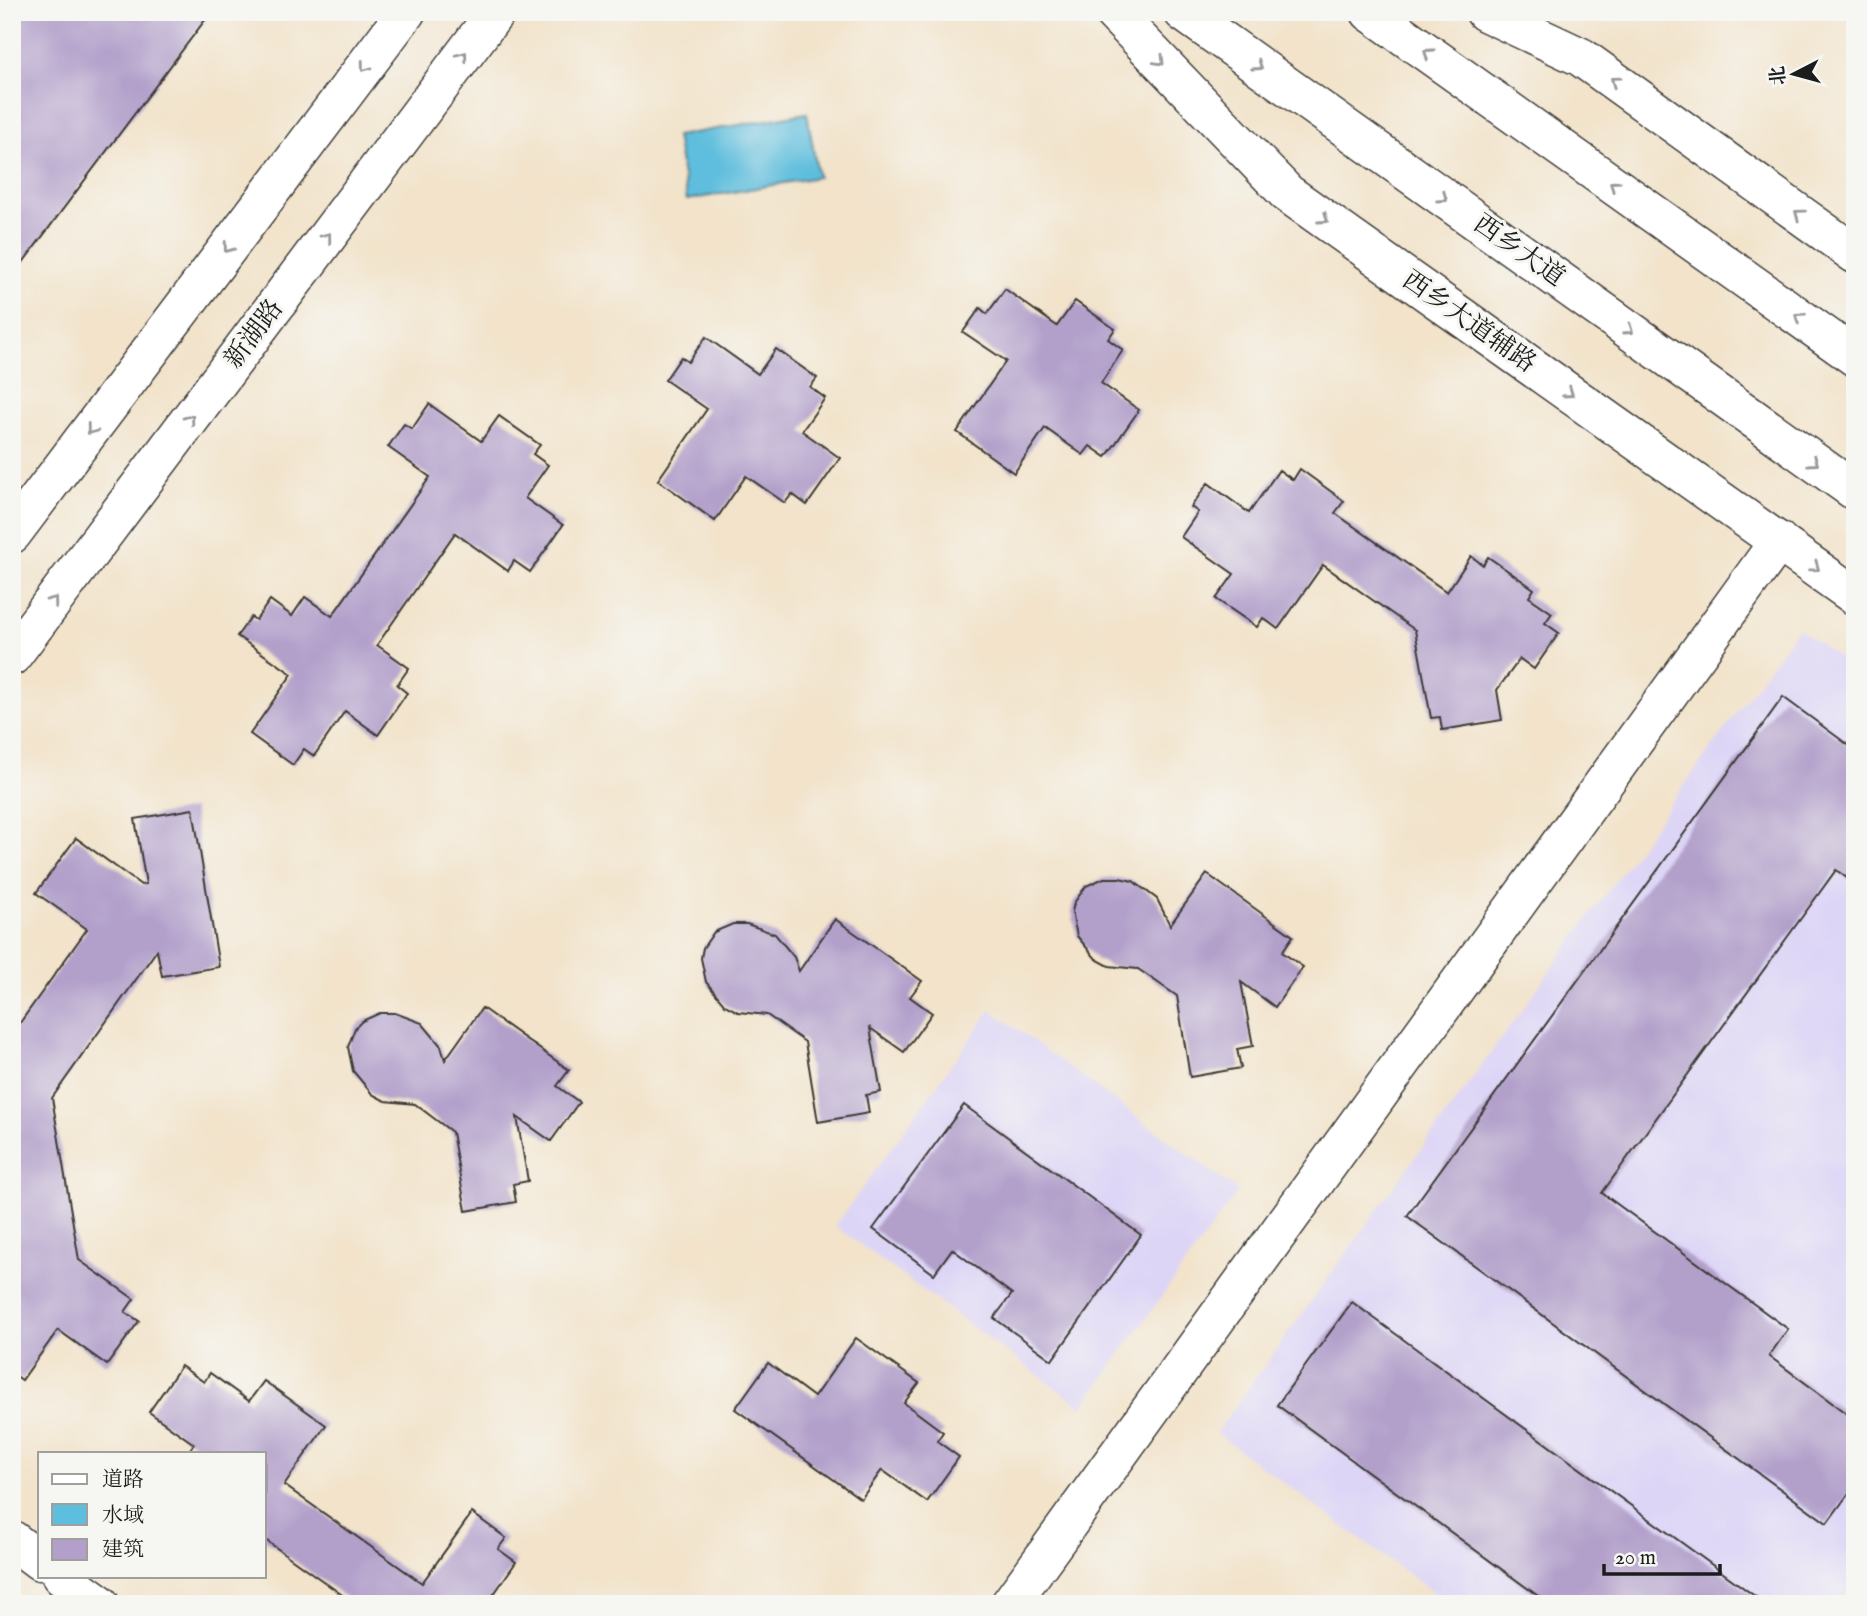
<svg xmlns="http://www.w3.org/2000/svg" width="1867" height="1616" viewBox="0 0 1867 1616" font-family="'IM FELL English','Noto Serif SC',serif">
<style>
.built{fill:#ddd5f6}
.water{fill:#5ebedd;stroke:#3d6d7c;stroke-width:2}
.building{fill:#b2a0cb}
.lines{fill:none;stroke-linecap:round;stroke-linejoin:round}
.minor-casing{stroke:#3c3a36;stroke-width:41}
.tertiary-casing{stroke:#3c3a36;stroke-width:41}
.secondary-casing{stroke:#3c3a36;stroke-width:41}
.primary-casing{stroke:#3c3a36;stroke-width:41}
.minor{stroke:#fff;stroke-width:38}
.tertiary{stroke:#fff;stroke-width:38}
.secondary{stroke:#fff;stroke-width:38}
.primary{stroke:#fff;stroke-width:38}
.oneway{stroke:#999}
.labels{text-anchor:middle;dominant-baseline:central;stroke-width:6;stroke-linejoin:round;paint-order:stroke}
.street-label{font-size:26px;fill:#1c1c1c;stroke:#f6f6f2}
</style>
<rect width="100%" height="100%" fill="#f6f6f2"/>
<filter id="ink" filterUnits="userSpaceOnUse"><feTurbulence type="fractalNoise" baseFrequency=".0143" numOctaves="2"/><feDisplacementMap in="SourceGraphic" scale="14" xChannelSelector="R" yChannelSelector="G"/><feConvolveMatrix kernelMatrix="1 2 1 2 8 2 1 2 1" color-interpolation-filters="sRGB"/></filter>
<filter id="wash" filterUnits="userSpaceOnUse"><feTurbulence type="fractalNoise" baseFrequency=".00686" numOctaves="4" result="noise"/><feDisplacementMap in="SourceGraphic" scale="28" xChannelSelector="R" yChannelSelector="G"/><feGaussianBlur stdDeviation="1.57" result="paint"/><feColorMatrix in="noise" values="0 0 0 0 0 0 0 0 0 0 0 0 0 0 0 0 0 1.4 0 .05"/><feComposite in="paint" operator="in"/></filter>
<g filter="url(#wash)">
<rect width="100%" height="100%" fill="#f2e3ca"/>
<!-- built -->
<g class="built">
<path d="M1798,628L1855,669V1604H1449L1216,1433Z"/>
<path d="M991,1010L1238,1191L1082,1407L835,1226Z"/>
</g>
<!-- water -->
<path class="water" d="M807,113L818,177L687,200L676,136Z"/>
<g id="blocks">
<!-- building -->
<g class="building">
<path d="M12,12H211L12,277Z"/>
<path d="M1005,289L1057,326L1075,301L1115,329L1108,339L1123,350L1101,383L1139,410L1106,457L1090,446L1083,455L1045,428L1014,473L957,432L1006,361L963,332L980,308L987,314Z"/>
<path d="M706,337L758,374L776,349L817,378L810,387L825,398L802,431L840,458L807,505L792,494L785,503L746,476L715,521L658,480L707,409L665,380L681,357L688,362Z"/>
<path d="M429,404L481,441L499,416L540,445L533,454L548,465L525,498L563,525L530,572L514,561L508,571L455,533L377,645L409,668L397,685L407,693L378,735L345,711L314,756L304,749L293,765L250,734L292,674L237,636L251,617L256,620L270,600L292,616L305,597L332,616L430,477L388,447L404,424L412,429Z"/>
<path d="M1300,469L1344,501L1335,513L1447,592L1471,556L1483,565L1488,557L1534,589L1529,597L1552,613L1545,623L1559,633L1534,669L1520,659L1497,690L1502,720L1442,730L1440,717L1431,718L1415,630L1323,565L1278,629L1263,618L1257,627L1216,599L1234,574L1181,537L1198,512L1191,507L1208,483L1249,513L1279,470L1293,480Z"/>
<path d="M1783,697L1855,750V884L1836,870L1602,1193L1788,1329L1769,1356L1855,1420V1485L1827,1523L1407,1216Z"/>
<path d="M193,809L219,967L162,976L157,950L52,1098L79,1260L134,1299L125,1312L139,1321L107,1365L58,1330L22,1380L12,1373V1034L87,929L36,893L76,838L141,885L146,884L135,819Z"/>
<path d="M1207,874L1293,936L1282,952L1303,967L1275,1007L1241,982L1253,1046L1237,1049L1241,1068L1190,1077L1177,996L1138,969L1109,966L1096,959L1077,936L1072,912L1074,903L1086,886L1104,878H1119L1133,881L1157,899L1170,925Z"/>
<path d="M835,919L922,981L910,997L932,1013L904,1052L870,1028L881,1092L866,1095L869,1113L818,1122L805,1042L767,1015L738,1012L725,1005L706,982L701,958L703,948L714,932L733,924H747L775,934L794,957L799,971Z"/>
<path d="M482,1008L569,1070L557,1086L579,1102L551,1141L517,1117L528,1181L513,1184L516,1202L466,1211L452,1132L415,1104L385,1101L372,1094L353,1071L348,1047L355,1028L362,1021L380,1013H395L422,1023L441,1046L445,1060Z"/>
<path d="M964,1105L1141,1235L1052,1360L994,1318L1012,1294L952,1249L934,1274L873,1229Z"/>
<path d="M1352,1302L1756,1597L1751,1604H1549L1277,1405Z"/>
<path d="M856,1338L919,1383L904,1403L943,1432L937,1441L959,1457L927,1502L882,1470L861,1499L735,1409L768,1363L814,1397Z"/>
<path d="M181,1366L204,1382L210,1373L249,1401L264,1381L326,1425L284,1485L422,1583L472,1513L506,1538L498,1549L516,1562L487,1604H355L264,1539V1453H187L194,1444L149,1412Z"/>
</g>
</g>
</g>
<g filter="url(#ink)">
<use href="#blocks" fill-opacity="0" stroke="#3c3a36" stroke-width="2"/>
<g class="lines">
<defs>
<path id="minor" d="M1010,1604L1779,541"/>
<g id="tertiary">
<path d="M1113,12L1287,193L1855,596"/>
<path d="M1485,12L1581,57L1855,254"/>
<path d="M12,1540L40,1561"/>
<path d="M61,1576L100,1604"/>
</g>
<g id="secondary">
<path d="M12,534L406,12"/>
<path d="M12,656L496,12"/>
</g>
<g id="primary">
<path d="M1183,12L1855,491"/>
<path d="M1370,12L1855,357"/>
</g>
</defs>
<!-- minor casing -->
<use href="#minor" class="minor-casing"/>
<!-- tertiary casing -->
<use href="#tertiary" class="tertiary-casing"/>
<!-- secondary casing -->
<use href="#secondary" class="secondary-casing"/>
<!-- primary casing -->
<use href="#primary" class="primary-casing"/>
<!-- minor -->
<use href="#minor" class="minor"/>
<!-- tertiary -->
<use href="#tertiary" class="tertiary"/>
<!-- secondary -->
<use href="#secondary" class="secondary"/>
<!-- primary -->
<use href="#primary" class="primary"/>
</g>
<!-- one-way arrows -->
<defs><path id="oneway-chevron" d="M-2-3.5L2.5 0L-2 3.5" fill="none" stroke-width="1.6" stroke-linecap="round" stroke-linejoin="round" transform="scale(1.75)"/></defs>
<g class="oneway">
<use href="#oneway-chevron" transform="translate(1428 53) rotate(-145)"/>
<use href="#oneway-chevron" transform="translate(463 56) rotate(-53)"/>
<use href="#oneway-chevron" transform="translate(1160 61) rotate(46)"/>
<use href="#oneway-chevron" transform="translate(1258 66) rotate(35)"/>
<use href="#oneway-chevron" transform="translate(365 67) rotate(127)"/>
<use href="#oneway-chevron" transform="translate(1615 81) rotate(-144)"/>
<use href="#oneway-chevron" transform="translate(1614 185) rotate(-145)"/>
<use href="#oneway-chevron" transform="translate(1443 198) rotate(35)"/>
<use href="#oneway-chevron" transform="translate(1799 214) rotate(-144)"/>
<use href="#oneway-chevron" transform="translate(1324 219) rotate(35)"/>
<use href="#oneway-chevron" transform="translate(327 237) rotate(-53)"/>
<use href="#oneway-chevron" transform="translate(228 248) rotate(127)"/>
<use href="#oneway-chevron" transform="translate(1799 317) rotate(-145)"/>
<use href="#oneway-chevron" transform="translate(1629 330) rotate(35)"/>
<use href="#oneway-chevron" transform="translate(1569 393) rotate(35)"/>
<use href="#oneway-chevron" transform="translate(190 419) rotate(-53)"/>
<use href="#oneway-chevron" transform="translate(91 430) rotate(127)"/>
<use href="#oneway-chevron" transform="translate(1814 462) rotate(35)"/>
<use href="#oneway-chevron" transform="translate(1815 567) rotate(36)"/>
<use href="#oneway-chevron" transform="translate(53 601) rotate(-53)"/>
</g>
</g>
<g class="labels">
<!-- street labels -->
<g class="street-label">
<text transform="translate(1519 251) rotate(35)">西乡大道</text>
<text transform="translate(1469 322) rotate(35)">西乡大道辅路</text>
<text transform="translate(254 334) rotate(-53)">新湖路</text>
</g>
</g>
<!-- margin -->
<rect width="1867" height="1616" fill="none" stroke="#f6f6f2" stroke-width="42"/>
<!-- legend -->
<rect x="38" y="1452" width="228" height="126" fill="#f6f6f2" stroke="#9f9f9c" stroke-width="2"/>
<rect x="52" y="1474" width="35" height="10" fill="#ffffff" stroke="#9f9f9c" stroke-width="2"/>
<text x="102" y="1486" font-size="21" fill="#1c1c1c">道路</text>
<rect x="52" y="1504" width="35" height="21" fill="#5ebedd" stroke="#9f9f9c" stroke-width="2"/>
<text x="102" y="1522" font-size="21" fill="#1c1c1c">水域</text>
<rect x="52" y="1539" width="35" height="21" fill="#b2a0cb" stroke="#9f9f9c" stroke-width="2"/>
<text x="102" y="1556" font-size="21" fill="#1c1c1c">建筑</text>
<!-- north arrow -->
<g transform="translate(1794 74) rotate(264)" stroke="#f6f6f2" stroke-width="5" paint-order="stroke">
<path d="M0-5L12 26L0 18L-12 26Z" fill="#1c1c1c"/>
<text y="-10" font-size="19" font-weight="bold" text-anchor="middle" fill="#1c1c1c">北</text>
</g>
<!-- scale -->
<path d="M1604 1564v10h116v-10" fill="none" stroke="#1c1c1c" stroke-width="3.5"/>
<text x="1615" y="1564" font-size="21" fill="#1c1c1c" stroke="#f6f6f2" stroke-width="5" paint-order="stroke">20 m</text>
</svg>
